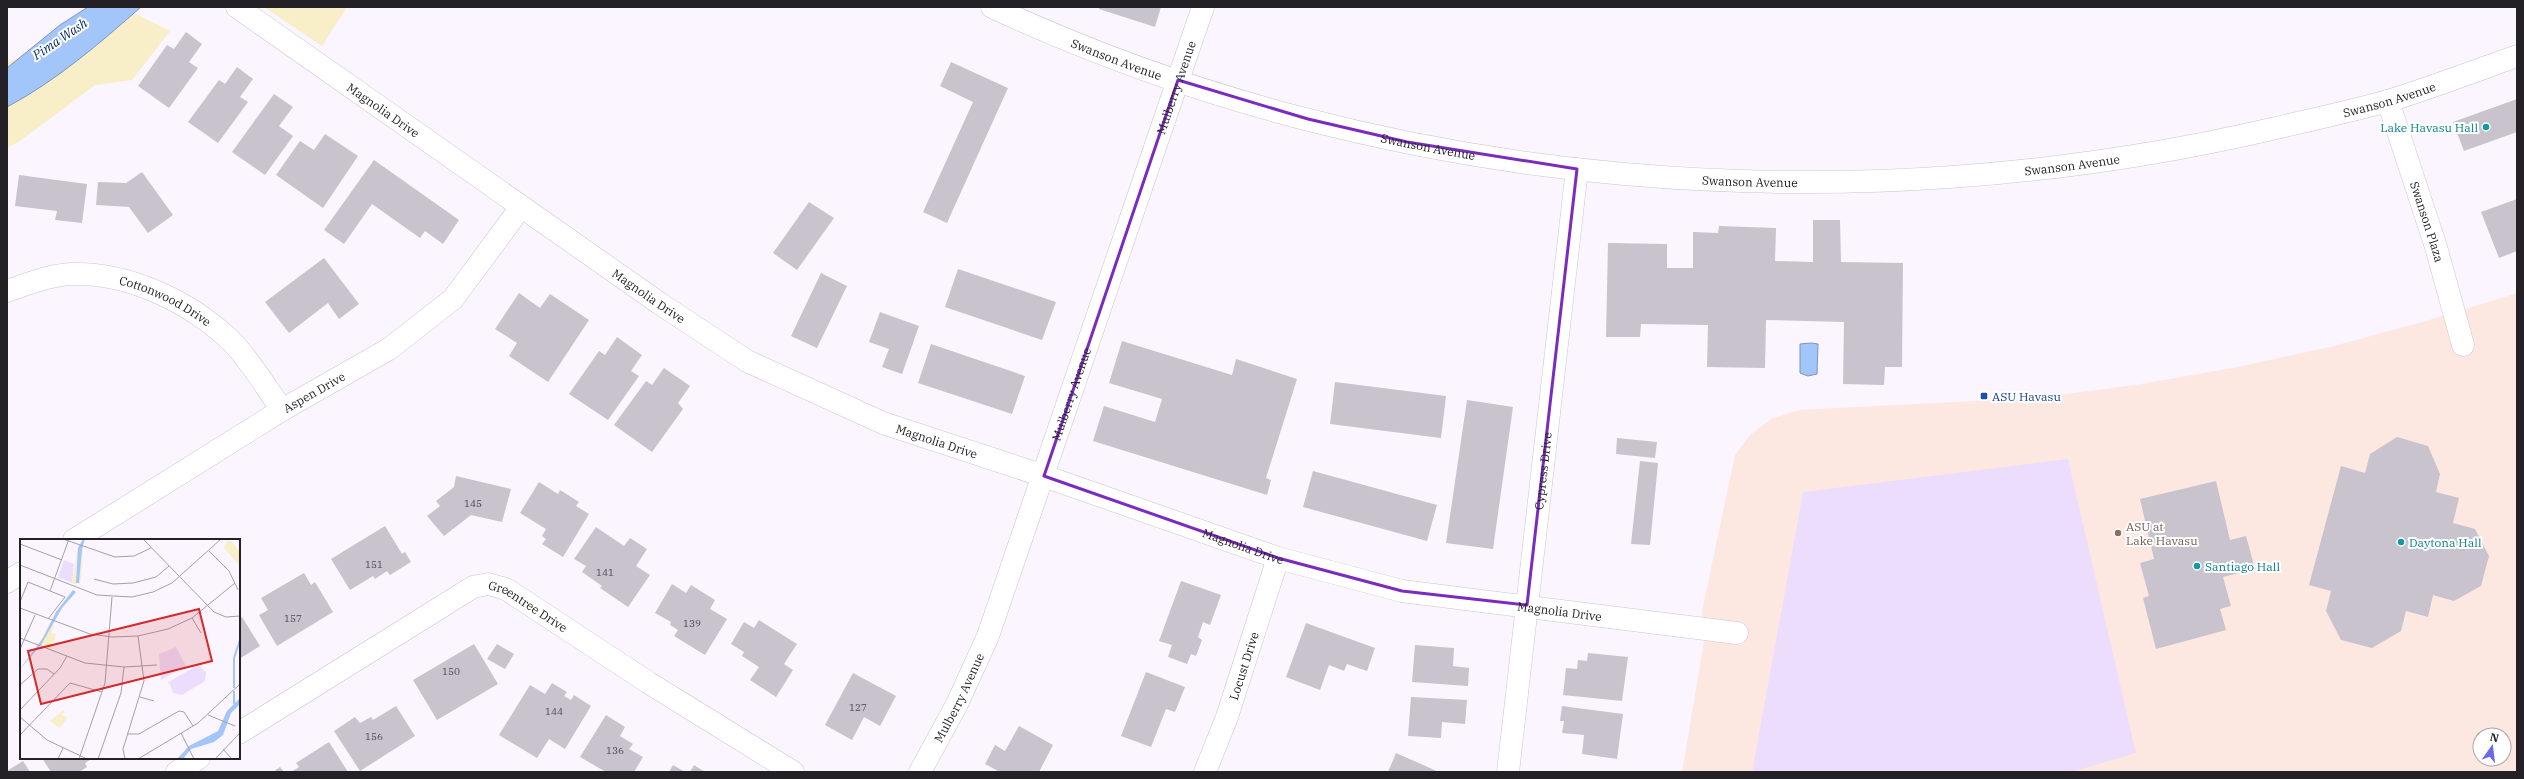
<svg xmlns="http://www.w3.org/2000/svg" width="2524" height="779" viewBox="0 0 2524 779" font-family="'IBM Plex Serif',serif">
<style>
.education{fill:#fde8e1;fill-rule:evenodd}
.green{fill:#edddfc}
.sand{fill:#f8eec8}
.water{fill:#a3c6fa;stroke:#7d94ba}
.building{fill:#c8c3cd}
.lines{fill:none;stroke-linecap:round;stroke-linejoin:round}
.minor-casing{stroke:#cac5cf;stroke-width:23}
.minor{stroke:#fff;stroke-width:22}
.marked{fill:none;stroke:#7b2cbf;stroke-width:3;stroke-linejoin:round}
.culture-dot{fill:#0f9aa8;stroke:#fff;stroke-width:1.5}
.transit-dot{fill:#1a4fb4;stroke:#fff;stroke-width:1.5}
.education-dot{fill:#8d6e63;stroke:#fff;stroke-width:1.5}
.labels{text-anchor:middle;dominant-baseline:central;stroke-width:4;stroke-linejoin:round;paint-order:stroke}
.number-label{font-size:10px;fill:#4c4a4f}
.street-label{font-size:12px;fill:#232125;stroke:#fff}
.culture-label{font-size:12px;fill:#0d838f;stroke:#fff;text-anchor:start}
.transit-label{font-size:12px;fill:#164399;stroke:#fff;text-anchor:start}
.education-label{font-size:12px;fill:#785e54;stroke:#fff;text-anchor:start}
.water-label{font-size:13px;font-style:italic;fill:#01275e;stroke:#fff}
.inset-river{fill:none;stroke:#a3c6fa;stroke-width:2}
.inset-road{fill:none;stroke:#a4a0a7;stroke-width:1}
.view{fill:#d62828;fill-opacity:0.15;stroke:#d62828;stroke-width:2}
.inset-edge{fill:none;stroke:#232125;stroke-width:2}
</style>
<rect width="100%" height="100%" fill="#faf5fe"/>
<!-- education -->
<path class="education" d="M2517,293V772H1682L1704,642L1702,611L1735,455L1750,435L1771,419L1799,410L2036,398L2135,385L2233,368L2330,347L2426,321ZM2480,735H2504V759H2480Z"/>
<!-- green -->
<path class="green" d="M2068,459L2136,753L2072,772H1752L1803,492Z"/>
<!-- sand -->
<g class="sand">
<path d="M122,7L170,31L132,80L95,85L20,141L7,148V63Z"/>
<path d="M264,7H347L322,46Z"/>
</g>
<!-- water -->
<g class="water">
<path d="M88,7H141C100,43 56,81 7,107V68L60,25Z"/>
<path d="M1811,343L1818,344L1817,374L1808,376L1800,373V344Z"/>
</g>
<!-- building -->
<g class="building">
<path d="M1099,7H1161L1155,27L1099,9Z"/>
<path d="M186,32L202,44L189,62L198,68L169,108L138,86L167,45L174,49Z"/>
<path d="M951,62L1008,88L947,223L923,212L973,102L940,86Z"/>
<path d="M237,67L253,79L240,97L248,102L218,143L188,122L219,80L225,84Z"/>
<path d="M274,94L293,107L279,126L293,136L265,175L232,152Z"/>
<path d="M2517,99V132L2464,151L2453,122Z"/>
<path d="M325,134L358,156L323,208L276,175L300,141L314,150Z"/>
<path d="M374,160L459,220L443,244L425,231L420,238L372,204L344,244L324,230Z"/>
<path d="M142,172L173,215L148,233L129,207L96,205L98,182L126,183Z"/>
<path d="M19,175L87,184L82,223L55,220L57,211L15,206Z"/>
<path d="M2517,199V251L2499,258L2481,212Z"/>
<path d="M809,202L834,218L797,270L773,253Z"/>
<path d="M1813,220H1840L1841,262L1903,263L1902,367H1885L1884,385L1843,384L1844,322L1766,320L1765,368L1707,367L1708,325L1641,324L1640,337H1606L1608,243L1667,244V268H1693V232L1718,233L1719,226L1776,228L1775,261L1813,262Z"/>
<path d="M324,258L359,304L339,319L328,303L289,333L265,302Z"/>
<path d="M958,269L1056,302L1042,340L945,307Z"/>
<path d="M821,273L847,286L817,348L791,336Z"/>
<path d="M519,293L540,308L550,294L589,320L548,382L509,356L517,343L495,329Z"/>
<path d="M880,312L919,326L902,374L882,367L889,349L869,342Z"/>
<path d="M617,337L642,355L631,371L639,376L608,420L569,394L599,351L605,355Z"/>
<path d="M1122,341L1232,375L1236,359L1297,379L1266,478L1271,480L1267,495L1093,441L1104,406L1155,422L1162,399L1109,383Z"/>
<path d="M931,344L1025,376L1012,414L918,383Z"/>
<path d="M664,368L690,386L678,403L683,409L652,452L614,425L646,381L652,385Z"/>
<path d="M1335,382L1446,396L1441,438L1330,424Z"/>
<path d="M1467,400L1513,407L1493,549L1446,543Z"/>
<path d="M2397,437L2428,446L2440,474L2436,492L2459,498L2453,523L2475,529L2489,556L2481,586L2454,601L2433,595L2428,617L2406,611L2401,631L2372,648L2341,640L2326,611L2331,591L2309,585L2341,466L2365,473L2370,454Z"/>
<path d="M1617,438L1657,442L1655,458L1616,454Z"/>
<path d="M1640,461L1658,463L1650,545L1631,544Z"/>
<path d="M1313,471L1437,505L1427,541L1303,507Z"/>
<path d="M456,476L511,489L502,522L471,515L444,536L427,516L440,506L436,501L454,487Z"/>
<path d="M2216,481L2230,540L2246,536L2255,569L2223,577L2231,606L2220,609L2226,630L2156,649L2143,598L2149,596L2140,563L2154,559L2140,499Z"/>
<path d="M539,482L558,494L560,490L579,502L576,506L589,514L563,557L542,544L546,539L542,536L546,529L520,513Z"/>
<path d="M385,526L402,554L405,552L411,562L390,575L387,571L375,579L373,576L350,590L331,559Z"/>
<path d="M596,527L624,546L630,538L647,549L636,566L650,575L628,607L600,588L602,586L582,572L586,566L574,559Z"/>
<path d="M304,573L311,585L315,582L333,612L277,646L259,615L268,610L261,598Z"/>
<path d="M1181,581L1221,595L1210,625L1203,622L1198,637L1202,640L1196,656L1191,654L1187,664L1168,657L1172,645L1159,641Z"/>
<path d="M672,584L686,593L691,585L715,600L710,609L727,619L705,655L674,636L678,630L670,625L671,622L655,613Z"/>
<path d="M242,617L260,646L239,659V619Z"/>
<path d="M759,620L797,644L784,664L793,670L776,697L750,680L759,667L742,656L744,652L731,644L744,622L754,628Z"/>
<path d="M1306,623L1375,648L1367,671L1347,664L1344,671L1329,665L1320,690L1286,677Z"/>
<path d="M474,644L498,684L437,720L413,680Z"/>
<path d="M497,644L514,654L505,669L487,659Z"/>
<path d="M1415,645L1454,648L1453,666L1469,668L1468,686L1412,682Z"/>
<path d="M1588,653L1628,657L1622,701L1563,695L1566,668L1577,669L1578,660L1587,661Z"/>
<path d="M1146,672L1185,687L1175,712L1166,709L1151,747L1121,736Z"/>
<path d="M853,673L896,696L880,726L864,717L852,740L825,725Z"/>
<path d="M552,683L567,692L564,696L571,700L574,695L591,706L565,749L549,739L537,758L499,735L530,685L545,694Z"/>
<path d="M1411,697L1467,700L1465,724L1442,722L1441,738L1408,736Z"/>
<path d="M396,706L415,736L360,771L334,731L355,717L360,723L371,717L373,720Z"/>
<path d="M1562,706L1623,714L1617,759L1582,754L1584,735L1562,733L1564,721H1560Z"/>
<path d="M606,715L625,727L620,736L633,744L629,749L643,757L634,772H606L580,757Z"/>
<path d="M1019,726L1053,745L1039,772H1000L985,764L995,745L1005,751Z"/>
<path d="M329,742L348,772H291L299,767L296,763Z"/>
<path d="M1396,753L1439,772H1388Z"/>
<path d="M42,758H93L85,763L87,767L79,772H51Z"/>
<path d="M23,761L30,772H7V771Z"/>
<path d="M673,765L685,772H669Z"/>
<path d="M694,765L705,772H690Z"/>
<path d="M280,767L284,772H273Z"/>
</g>
<g class="lines">
<defs>
<g id="minor">
<path id="s1" d="M237,7L659,303L747,361L883,423L1044,476L1278,558L1402,591L1737,633"/>
<path id="s2" d="M992,7C1389,192 1853,227 2276,128C2314,119 2353,111 2391,100C2433,87 2475,71 2517,56"/>
<path id="s3" d="M2388,101L2436,247L2463,345"/>
<path id="s4" d="M7,291C28,284 52,274 74,274C130,273 190,302 230,340C248,357 267,389 282,410"/>
<path id="s5" d="M74,540L282,410L389,349L453,299L521,207"/>
<path d="M7,582L21,573"/>
<path id="s6" d="M239,733L473,587L488,584L506,589L649,683L793,772"/>
<path d="M177,772L199,758"/>
<path id="s7" d="M920,772L957,704L988,636L1203,7"/>
<path id="s8" d="M1205,772L1227,717L1278,558"/>
<path id="s9" d="M1508,772L1577,169"/>
</g>
</defs>
<!-- minor casing -->
<use href="#minor" class="minor-casing"/>
<!-- minor -->
<use href="#minor" class="minor"/>
</g>
<!-- marked area -->
<path class="marked" d="M1178,80L1308,119L1407,142L1577,169L1527,605L1402,591L1278,558L1044,476Z"/>
<!-- markers -->
<g class="culture-dot">
<circle cx="2486" cy="127" r="4"/>
<circle cx="2401" cy="542" r="4"/>
<circle cx="2197" cy="566" r="4"/>
</g>
<rect class="transit-dot" x="1980" y="392" width="8" height="8" rx="2"/>
<circle class="education-dot" cx="2118" cy="533" r="4"/>
<g class="labels">
<!-- number labels -->
<g class="number-label">
<text x="473" y="503">145</text>
<text x="374" y="564">151</text>
<text x="605" y="572">141</text>
<text x="293" y="618">157</text>
<text x="692" y="623">139</text>
<text x="451" y="671">150</text>
<text x="858" y="707">127</text>
<text x="554" y="711">144</text>
<text x="374" y="736">156</text>
<text x="615" y="750">136</text>
</g>
<!-- street labels -->
<g class="street-label">
<text stroke="none"><textPath href="#s2" startOffset="135">Swanson Avenue</textPath></text>
<text stroke="none"><textPath href="#s7" startOffset="732">Mulberry Avenue</textPath></text>
<text stroke="none"><textPath href="#s2" startOffset="1430">Swanson Avenue</textPath></text>
<text stroke="none"><textPath href="#s1" startOffset="179">Magnolia Drive</textPath></text>
<text stroke="none"><textPath href="#s2" startOffset="459">Swanson Avenue</textPath></text>
<text stroke="none"><textPath href="#s2" startOffset="1106">Swanson Avenue</textPath></text>
<text stroke="none"><textPath href="#s2" startOffset="783">Swanson Avenue</textPath></text>
<text stroke="none"><textPath href="#s3" startOffset="127">Swanson Plaza</textPath></text>
<text stroke="none"><textPath href="#s1" startOffset="503">Magnolia Drive</textPath></text>
<text stroke="none"><textPath href="#s4" startOffset="166">Cottonwood Drive</textPath></text>
<text stroke="none"><textPath href="#s5" startOffset="282">Aspen Drive</textPath></text>
<text stroke="none"><textPath href="#s7" startOffset="408">Mulberry Avenue</textPath></text>
<text stroke="none"><textPath href="#s1" startOffset="827">Magnolia Drive</textPath></text>
<text stroke="none"><textPath href="#s9" startOffset="303">Cypress Drive</textPath></text>
<text stroke="none"><textPath href="#s1" startOffset="1151">Magnolia Drive</textPath></text>
<text stroke="none"><textPath href="#s6" startOffset="337">Greentree Drive</textPath></text>
<text stroke="none"><textPath href="#s1" startOffset="1475">Magnolia Drive</textPath></text>
<text stroke="none"><textPath href="#s8" startOffset="113">Locust Drive</textPath></text>
<text stroke="none"><textPath href="#s7" startOffset="84">Mulberry Avenue</textPath></text>
</g>
<!-- culture labels -->
<g class="culture-label">
<text x="2478" y="127" text-anchor="end">Lake Havasu Hall</text>
<text x="2409" y="542">Daytona Hall</text>
<text x="2205" y="566">Santiago Hall</text>
</g>
<!-- transit labels -->
<g class="transit-label">
<text x="1992" y="396">ASU Havasu</text>
</g>
<!-- education labels -->
<g class="education-label">
<text x="2126" y="526">ASU at<tspan x="2126" dy="14">Lake Havasu</tspan></text>
</g>
<!-- water labels -->
<g class="water-label">
<text transform="translate(60 39) rotate(-34)">Pima Wash</text>
</g>
</g>
<!-- overview -->
<g transform="translate(20 539)">
<rect width="220" height="220" fill="#faf5fe"/>
<path d="M44,21L54,25L52,44L38,38ZM156,108L166,127L141,141L139,115ZM178,126L186,133L185,142L162,156L153,154L150,145L147,144Z" fill="#edddfc"/>
<path d="M207,2H211L220,13V27L204,9ZM58,8L63,10L61,39L60,44L54,45L52,44ZM29,85L34,86L31,94L36,95L31,110L19,105ZM44,171V174L41,175L47,179L40,189L30,182Z" fill="#f8eec8"/>
<path d="M63,0H65L62,10L59,44H56L58,9ZM53,51L56,53L42,69L21,106L0,130L23,99L36,73ZM220,159V165L211,174L203,196L194,203L171,210L163,220H157L169,207L198,192L207,172Z" fill="#a3c6fa"/>
<path class="inset-river" d="M214,149V119L220,101M214,165V152"/>
<path class="inset-road" d="M43,0L95,18L114,17L131,9M123,0L194,73L206,78L220,77M0,5L42,21M189,12L209,32L218,51M0,26L77,56L112,58L133,53L152,44L201,0M74,40L93,45L113,44L136,38L149,27M30,52L49,0M0,63L8,43L45,58L28,80M0,69L70,95L92,98L118,97L148,90L172,79L215,44M172,79L181,94M0,99L65,124L104,128L137,126M0,110L15,76M0,146L18,130H27L34,135M120,158L134,162M0,171L40,129L47,117M188,176L215,187M0,178L27,201L67,220M161,194L174,220M108,195H119L159,172L164,173L173,187M0,196L50,144L82,153M203,210L211,219M38,220L43,209M59,220L85,144L92,58M78,220L101,154L104,128M105,220L103,210L124,142L118,97M118,220L178,184L220,145M195,220L219,195"/>
<path class="view" d="M179,70L192,122L21,165L8,112Z"/>
<rect width="220" height="220" class="inset-edge"/>
</g>
<!-- border -->
<rect width="2524" height="779" fill="none" stroke="#232125" stroke-width="16"/>
<!-- north arrow -->
<g transform="translate(2492 747) rotate(14)"><circle r="19" fill="#ffffff" stroke="#a7a6a8"/>
<path d="M0-3L7 15L0 10L-7 15Z" fill="#6b69e3"/>
<text y="-6" font-size="11" font-weight="bold" text-anchor="middle" fill="#232125">N</text>
</g>
</svg>
